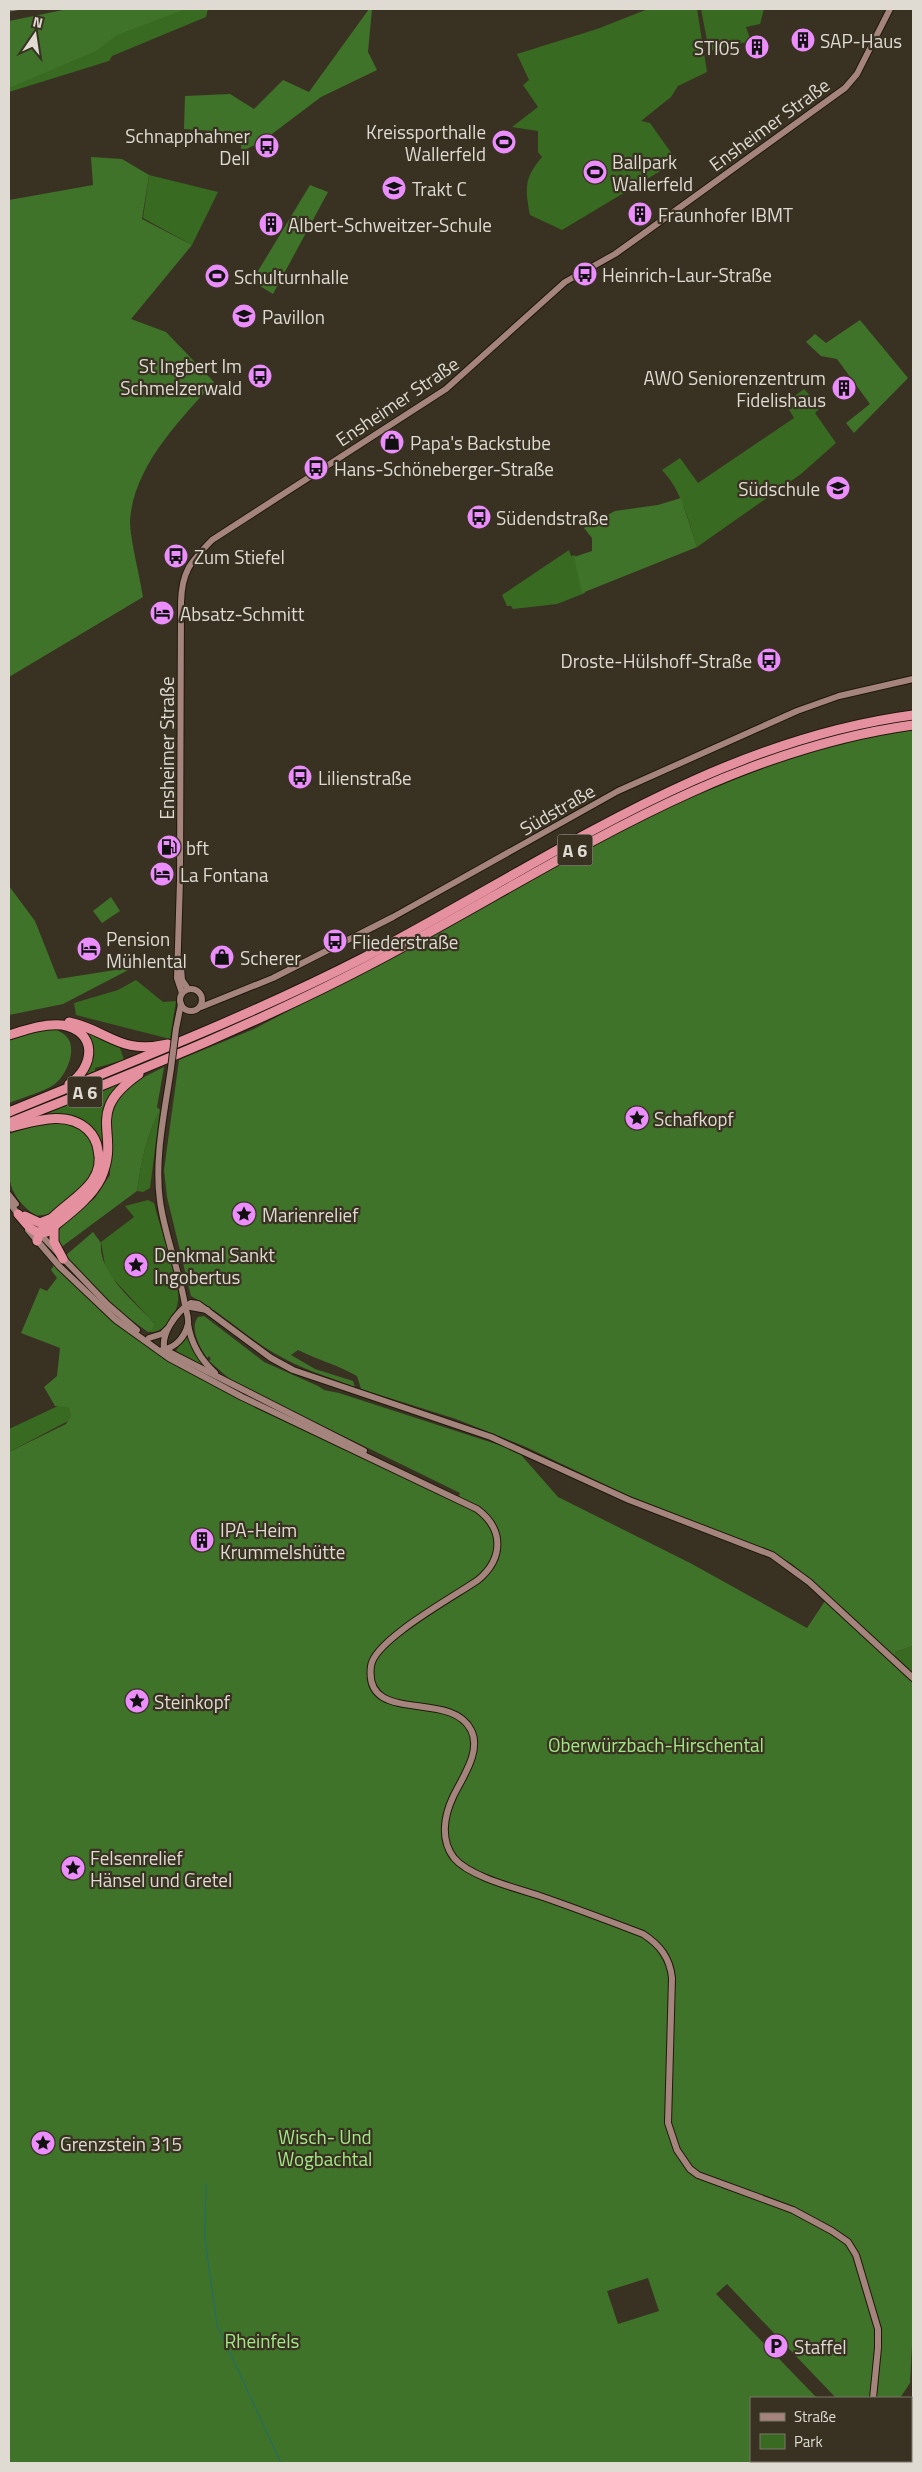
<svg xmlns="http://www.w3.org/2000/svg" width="922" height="2472" viewBox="0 0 922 2472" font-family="'Titillium Web',sans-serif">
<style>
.green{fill:#386a21}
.forest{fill:#40732a;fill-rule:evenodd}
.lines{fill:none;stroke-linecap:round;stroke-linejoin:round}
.stream{stroke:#216b71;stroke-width:1}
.secondary-casing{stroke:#20190c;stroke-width:8}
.highway-casing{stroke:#20190c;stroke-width:11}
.secondary{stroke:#a4847d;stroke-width:6}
.highway{stroke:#e4909e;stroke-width:9}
.rail{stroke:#8f8a7e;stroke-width:1;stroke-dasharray:10 5;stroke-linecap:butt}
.secondary-bridge-casing{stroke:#20190c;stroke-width:8;stroke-linecap:butt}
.secondary-bridge{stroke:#a4847d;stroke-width:6}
.labels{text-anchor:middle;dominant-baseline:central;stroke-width:4.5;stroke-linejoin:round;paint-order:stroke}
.shield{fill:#393223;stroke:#ada89e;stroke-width:1}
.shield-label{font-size:18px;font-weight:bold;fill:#dfdbd2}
.poi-label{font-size:19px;fill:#dfdbd2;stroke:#393223;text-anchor:start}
.street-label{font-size:19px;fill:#dfdbd2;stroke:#393223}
.park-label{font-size:19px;fill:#a1e885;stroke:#393223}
</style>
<rect width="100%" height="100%" fill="#393223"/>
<!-- green -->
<g class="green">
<path d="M115,9H208L206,17L112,56L109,61L9,92V30Z"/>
<path d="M648,9H697L707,72L678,86L671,97L641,121L650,123L677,161L562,230L530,215C525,188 524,178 542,157L538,152V131L512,127L538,107L523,85L529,80L517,54L597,29Z"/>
<path d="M701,9H764L760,24L746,27L751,41L709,51Z"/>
<path d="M149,175L218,192L192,245L143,218Z"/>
<path d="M804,389L821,407L815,413L836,443L801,474L697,547C688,520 682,491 662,470L680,458L698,483L794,418L785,403Z"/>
<path d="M569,550L571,556L575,555L585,593L557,604L513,609L511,606H507L502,595Z"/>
<path d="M136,980L163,1002L176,1001L170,1039L76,1015L74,1003L118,990Z"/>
<path d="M80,1028L120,1048L124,1060L95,1068V1071L83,1076C98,1056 91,1048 80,1028Z"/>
<path d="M122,1083L104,1160L36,1118L71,1104L73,1106L81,1103V1101Z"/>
<path d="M160,1110L150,1188L143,1192L137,1191C141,1163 146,1136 160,1110Z"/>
<path d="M148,1200L154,1203C161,1232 174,1262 178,1292C180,1310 168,1334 148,1332L153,1329L155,1324L106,1271L101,1242L134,1217L125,1206Z"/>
<path d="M187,1332L202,1365L176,1351Z"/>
<path d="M60,1405L68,1407L71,1416L70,1420L9,1452V1429Z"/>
<path d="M913,1646V1674L895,1655V1652Z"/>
</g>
<!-- forest -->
<g class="forest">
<path d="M68,9H186L117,35L96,51L9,88V21Z"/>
<path d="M369,9H372L368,52L377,70L321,97L264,140L241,152V133L184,129L185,96L230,94L254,109L283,80L309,92Z"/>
<path d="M91,157L122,159L149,175L142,219L192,245L131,319L166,332L214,382C180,420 133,467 130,521C130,539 140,577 143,597L9,677V200L93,185Z"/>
<path d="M310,185L328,192L273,294L252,281Z"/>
<path d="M860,320L908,378L854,433L846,423L870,404L837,359L821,356L806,342L815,334L826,343Z"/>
<path d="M681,498L697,547L582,593L574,557L592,551V538L584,528L615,511L658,505Z"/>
<path d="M913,727V1646L895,1652V1655L913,1674V2325L910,2383L900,2398H836L727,2284L716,2294L817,2398H751V2461H804L801,2463H9V1452L66,1424L71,1416L68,1407L55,1406L44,1387L57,1376L60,1348L21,1333L40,1288L47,1291L57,1278L51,1270L54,1265L160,1354L457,1502L460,1493L233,1382L209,1361L211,1359L209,1356L207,1358C200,1347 189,1329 198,1317L204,1316L264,1362L318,1386L324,1390L339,1393L521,1452L522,1456L558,1497L692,1564L807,1628L829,1595L792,1564L771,1552L627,1495L526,1447L456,1419L361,1389L357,1376C338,1365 318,1360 298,1350L291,1355L315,1369L353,1381L355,1387C328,1377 299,1368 274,1353C245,1336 221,1312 191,1296L167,1197L164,1170L179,1060L254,1029L382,962L567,857L696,792L793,754ZM648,2278L659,2311L618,2324L607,2291Z"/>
<path d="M9,886L35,921L58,979L134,967L63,1004L9,1015Z"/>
<path d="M111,897L120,911L102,923L93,911Z"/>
<path d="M49,1027C55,1029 62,1032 66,1036C78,1048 67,1074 56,1083C47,1091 21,1098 9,1103V1037Z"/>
<path d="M164,1067L157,1107L160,1110C146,1136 141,1163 137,1191L60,1248L56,1237L57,1230L95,1198L110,1175L111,1107L122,1088Z"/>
<path d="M62,1121L79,1126L92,1139L96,1164L89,1181L49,1214L36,1216C2,1192 9,1171 9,1134L43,1123Z"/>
<path d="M93,1232L101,1243C98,1274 136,1303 155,1324L153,1329L148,1332L120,1312L65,1256Z"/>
</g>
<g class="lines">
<!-- stream -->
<path class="stream" d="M206,2183L205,2240L217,2325L281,2463"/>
<defs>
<g id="secondary">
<path d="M181,968L182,980L188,989"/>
<circle cx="191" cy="1000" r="11"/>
<path d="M182,993L177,978L180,880L181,602C182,570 191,562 212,540L446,389L565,282L615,254L643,234L845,88L857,74L890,9"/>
<path d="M201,1007L273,978L393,917L618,791L797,711L839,696L913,679"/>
<path d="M176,1029L181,1004"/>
<path d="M9,1195L16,1204"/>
<path d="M9,1202L20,1217"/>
<path d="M28,1230L59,1266L116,1320L169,1358L242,1397L477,1509C504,1529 504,1558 478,1580C455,1596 374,1640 371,1666C363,1726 451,1689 471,1730C482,1751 462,1778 453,1797C444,1816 440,1840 454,1858C470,1877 516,1888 540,1896C575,1908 609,1921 643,1934C660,1945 670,1958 672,1978L668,2123L677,2150L690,2169L698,2175L793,2210L832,2231L848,2242L856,2255L878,2329V2348L873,2398"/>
<path d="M38,1232L107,1304L137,1330"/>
<path d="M185,1306L207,1310"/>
<path d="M188,1324C191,1343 201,1360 215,1373"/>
<path d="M149,1338L162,1334L167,1329"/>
<path d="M163,1349L364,1451"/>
<path d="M163,1350C176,1347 185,1337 188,1324C189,1317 186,1311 185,1305C179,1269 165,1237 160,1201C154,1158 165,1111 171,1068"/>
<path d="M167,1355C156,1339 177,1310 191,1303L198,1304L271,1358L293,1370L491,1437L629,1500L772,1555L809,1582L913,1678"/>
<path d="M885,2461L887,2463"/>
</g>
<g id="highway">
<path d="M69,1022C110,1031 119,1055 168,1044"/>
<path d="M9,1035C25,1030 45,1023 62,1025C98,1031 95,1067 69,1084"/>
<path d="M9,1112C128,1063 250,1016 365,957C543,864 709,742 913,715"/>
<path d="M9,1123C130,1074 253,1026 369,965C547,872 710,753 913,725"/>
<path d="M11,1127C36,1121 67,1110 88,1130C94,1136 97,1142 98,1150C109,1193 47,1205 37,1241"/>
<path d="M18,1214C27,1224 33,1236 47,1232C65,1217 91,1199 101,1178C122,1132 82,1114 139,1074"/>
<path d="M25,1216L40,1223L50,1219"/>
<path d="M54,1226V1242L63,1259"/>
</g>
</defs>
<!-- secondary casing -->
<use href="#secondary" class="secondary-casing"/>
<!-- highway casing -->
<use href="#highway" class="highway-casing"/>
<!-- secondary -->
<use href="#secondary" class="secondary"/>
<!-- highway -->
<use href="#highway" class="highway"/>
<!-- rail -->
<path class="rail" d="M9,11L22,9"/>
<defs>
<path id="secondary-bridge" d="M171,1068L176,1029"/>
</defs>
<!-- secondary-bridge casing -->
<use href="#secondary-bridge" class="secondary-bridge-casing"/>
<!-- secondary-bridge -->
<use href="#secondary-bridge" class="secondary-bridge"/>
</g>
<!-- icons -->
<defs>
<symbol id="building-disc" viewBox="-11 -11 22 22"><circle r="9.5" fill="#eb8dfb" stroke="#393223"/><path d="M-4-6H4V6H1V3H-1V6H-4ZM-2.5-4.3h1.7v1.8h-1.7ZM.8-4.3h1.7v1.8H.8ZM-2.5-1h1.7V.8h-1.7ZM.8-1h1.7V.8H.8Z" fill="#111"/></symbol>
<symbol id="stadium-disc" viewBox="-11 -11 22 22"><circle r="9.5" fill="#eb8dfb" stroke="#393223"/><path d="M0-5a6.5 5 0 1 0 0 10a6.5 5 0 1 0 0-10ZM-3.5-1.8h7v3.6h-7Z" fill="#111"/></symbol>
<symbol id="bus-disc" viewBox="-11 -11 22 22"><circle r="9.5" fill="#eb8dfb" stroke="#393223"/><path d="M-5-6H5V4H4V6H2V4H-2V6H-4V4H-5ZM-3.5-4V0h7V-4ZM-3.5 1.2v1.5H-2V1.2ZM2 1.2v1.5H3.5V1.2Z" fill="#111"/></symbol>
<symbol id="school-disc" viewBox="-11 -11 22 22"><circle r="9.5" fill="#eb8dfb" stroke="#393223"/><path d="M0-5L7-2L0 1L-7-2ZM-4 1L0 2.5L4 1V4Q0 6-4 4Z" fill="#111"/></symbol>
<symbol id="shop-disc" viewBox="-11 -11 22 22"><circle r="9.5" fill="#eb8dfb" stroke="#393223"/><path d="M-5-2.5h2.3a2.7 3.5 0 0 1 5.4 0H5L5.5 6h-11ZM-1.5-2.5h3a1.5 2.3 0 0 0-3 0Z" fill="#111"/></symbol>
<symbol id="hotel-disc" viewBox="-11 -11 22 22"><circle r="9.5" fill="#eb8dfb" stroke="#393223"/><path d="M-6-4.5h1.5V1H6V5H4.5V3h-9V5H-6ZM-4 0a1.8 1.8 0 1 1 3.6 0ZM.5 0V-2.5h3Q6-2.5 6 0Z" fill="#111"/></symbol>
<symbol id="fuel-disc" viewBox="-11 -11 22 22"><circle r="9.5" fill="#eb8dfb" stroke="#393223"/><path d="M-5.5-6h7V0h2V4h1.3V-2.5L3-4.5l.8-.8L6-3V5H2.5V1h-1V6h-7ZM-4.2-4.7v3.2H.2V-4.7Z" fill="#111"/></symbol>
<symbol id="sight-disc" viewBox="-11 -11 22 22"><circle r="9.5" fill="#eb8dfb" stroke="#393223"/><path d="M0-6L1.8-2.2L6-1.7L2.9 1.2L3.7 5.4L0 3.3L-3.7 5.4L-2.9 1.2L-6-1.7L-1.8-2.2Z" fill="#111"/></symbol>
<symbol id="parking-disc" viewBox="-11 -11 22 22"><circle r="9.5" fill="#eb8dfb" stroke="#393223"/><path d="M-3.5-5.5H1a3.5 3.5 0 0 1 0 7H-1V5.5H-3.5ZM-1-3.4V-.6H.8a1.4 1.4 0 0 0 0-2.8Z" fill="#111"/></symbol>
</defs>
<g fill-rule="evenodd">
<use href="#building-disc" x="789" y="26" width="28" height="28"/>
<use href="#building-disc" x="743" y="33" width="28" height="28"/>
<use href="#stadium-disc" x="490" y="128" width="28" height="28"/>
<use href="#bus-disc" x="253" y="132" width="28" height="28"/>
<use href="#stadium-disc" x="581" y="158" width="28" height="28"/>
<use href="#school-disc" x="380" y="174" width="28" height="28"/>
<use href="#building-disc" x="626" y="200" width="28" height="28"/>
<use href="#building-disc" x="257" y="210" width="28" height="28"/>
<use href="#bus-disc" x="571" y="260" width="28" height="28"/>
<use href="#stadium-disc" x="203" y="262" width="28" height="28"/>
<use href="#school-disc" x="230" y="302" width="28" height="28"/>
<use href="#bus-disc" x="246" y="362" width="28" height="28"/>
<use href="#building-disc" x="830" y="374" width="28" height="28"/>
<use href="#shop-disc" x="378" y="428" width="28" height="28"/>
<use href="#bus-disc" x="302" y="454" width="28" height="28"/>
<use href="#school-disc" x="824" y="474" width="28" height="28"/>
<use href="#bus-disc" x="465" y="503" width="28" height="28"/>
<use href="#bus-disc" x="162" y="542" width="28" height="28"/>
<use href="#hotel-disc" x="148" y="599" width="28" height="28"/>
<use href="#bus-disc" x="755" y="646" width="28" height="28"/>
<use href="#bus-disc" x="286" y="763" width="28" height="28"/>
<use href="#fuel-disc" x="155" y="833" width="28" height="28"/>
<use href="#hotel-disc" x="148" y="860" width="28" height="28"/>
<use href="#bus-disc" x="321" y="927" width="28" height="28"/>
<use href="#hotel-disc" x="75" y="935" width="28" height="28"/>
<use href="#shop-disc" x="208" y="943" width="28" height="28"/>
<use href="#sight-disc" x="623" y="1104" width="28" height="28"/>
<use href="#sight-disc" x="230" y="1200" width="28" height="28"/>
<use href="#sight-disc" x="122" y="1251" width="28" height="28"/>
<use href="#building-disc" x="188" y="1526" width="28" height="28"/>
<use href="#sight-disc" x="123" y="1687" width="28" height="28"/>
<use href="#sight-disc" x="59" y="1854" width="28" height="28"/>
<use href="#sight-disc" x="29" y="2129" width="28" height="28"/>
<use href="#parking-disc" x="762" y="2332" width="28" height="28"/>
</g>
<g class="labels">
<!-- shield labels -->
<g class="shield">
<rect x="557.5" y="834.5" width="35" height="31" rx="4"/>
<rect x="67.5" y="1076.5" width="35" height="31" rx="4"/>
</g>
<g class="shield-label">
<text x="575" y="850">A 6</text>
<text x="85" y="1092">A 6</text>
</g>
<!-- poi labels -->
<g class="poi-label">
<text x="820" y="40">SAP-Haus</text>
<text x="740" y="47" text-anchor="end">STI05</text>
<text x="486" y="131" text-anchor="end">Kreissporthalle<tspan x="486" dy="22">Wallerfeld</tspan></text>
<text x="250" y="135" text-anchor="end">Schnapphahner<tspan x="250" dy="22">Dell</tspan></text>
<text x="612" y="161">Ballpark<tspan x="612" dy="22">Wallerfeld</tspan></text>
<text x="412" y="188">Trakt C</text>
<text x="658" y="214">Fraunhofer IBMT</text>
<text x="288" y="224">Albert-Schweitzer-Schule</text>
<text x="602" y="274">Heinrich-Laur-Straße</text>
<text x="234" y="276">Schulturnhalle</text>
<text x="262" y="316">Pavillon</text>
<text x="242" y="365" text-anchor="end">St Ingbert Im<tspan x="242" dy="22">Schmelzerwald</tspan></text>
<text x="826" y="377" text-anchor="end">AWO Seniorenzentrum<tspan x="826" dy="22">Fidelishaus</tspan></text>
<text x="410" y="442">Papa's Backstube</text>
<text x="334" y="468">Hans-Schöneberger-Straße</text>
<text x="820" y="488" text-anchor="end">Südschule</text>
<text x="496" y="517">Südendstraße</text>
<text x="194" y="556">Zum Stiefel</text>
<text x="180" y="613">Absatz-Schmitt</text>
<text x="752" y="660" text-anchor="end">Droste-Hülshoff-Straße</text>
<text x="318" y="777">Lilienstraße</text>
<text x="186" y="847">bft</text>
<text x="180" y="874">La Fontana</text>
<text x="106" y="938">Pension<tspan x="106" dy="22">Mühlental</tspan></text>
<text x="352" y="941">Fliederstraße</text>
<text x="240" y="957">Scherer</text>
<text x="654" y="1118">Schafkopf</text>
<text x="262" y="1214">Marienrelief</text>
<text x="154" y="1254">Denkmal Sankt<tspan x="154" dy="22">Ingobertus</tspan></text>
<text x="220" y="1529">IPA-Heim<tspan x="220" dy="22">Krummelshütte</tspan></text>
<text x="154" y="1701">Steinkopf</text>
<text x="90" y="1857">Felsenrelief<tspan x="90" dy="22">Hänsel und Gretel</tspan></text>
<text x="60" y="2143">Grenzstein 315</text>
<text x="794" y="2346">Staffel</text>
</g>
<!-- street labels -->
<g class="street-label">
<text transform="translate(769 124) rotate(-36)">Ensheimer Straße</text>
<text transform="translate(397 401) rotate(-34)">Ensheimer Straße</text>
<text transform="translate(166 748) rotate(-90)">Ensheimer Straße</text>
<text transform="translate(557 809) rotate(-30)">Südstraße</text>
</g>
<!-- park labels -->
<g class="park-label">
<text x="656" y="1744">Oberwürzbach-Hirschental</text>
<text x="325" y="2136">Wisch- Und<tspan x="325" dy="22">Wogbachtal</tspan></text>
<text x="262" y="2340">Rheinfels</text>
</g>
</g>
<!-- border -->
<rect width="922" height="2472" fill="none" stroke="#dfdbd2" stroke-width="20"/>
<!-- legend -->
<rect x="750" y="2397" width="162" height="65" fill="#393223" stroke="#7b7669"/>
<rect x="760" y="2413" width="25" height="8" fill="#a4847d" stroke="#7b7669"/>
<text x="794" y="2422" font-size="15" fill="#dfdbd2">Straße</text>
<rect x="760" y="2434" width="25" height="15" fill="#386a21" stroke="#7b7669"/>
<text x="794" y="2447" font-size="15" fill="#dfdbd2">Park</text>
<!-- north arrow -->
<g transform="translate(35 35) rotate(13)" stroke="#393223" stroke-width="4" paint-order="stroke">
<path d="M0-4L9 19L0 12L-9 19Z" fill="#dfdbd2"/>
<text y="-8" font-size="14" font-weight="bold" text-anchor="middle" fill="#dfdbd2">N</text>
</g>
</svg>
